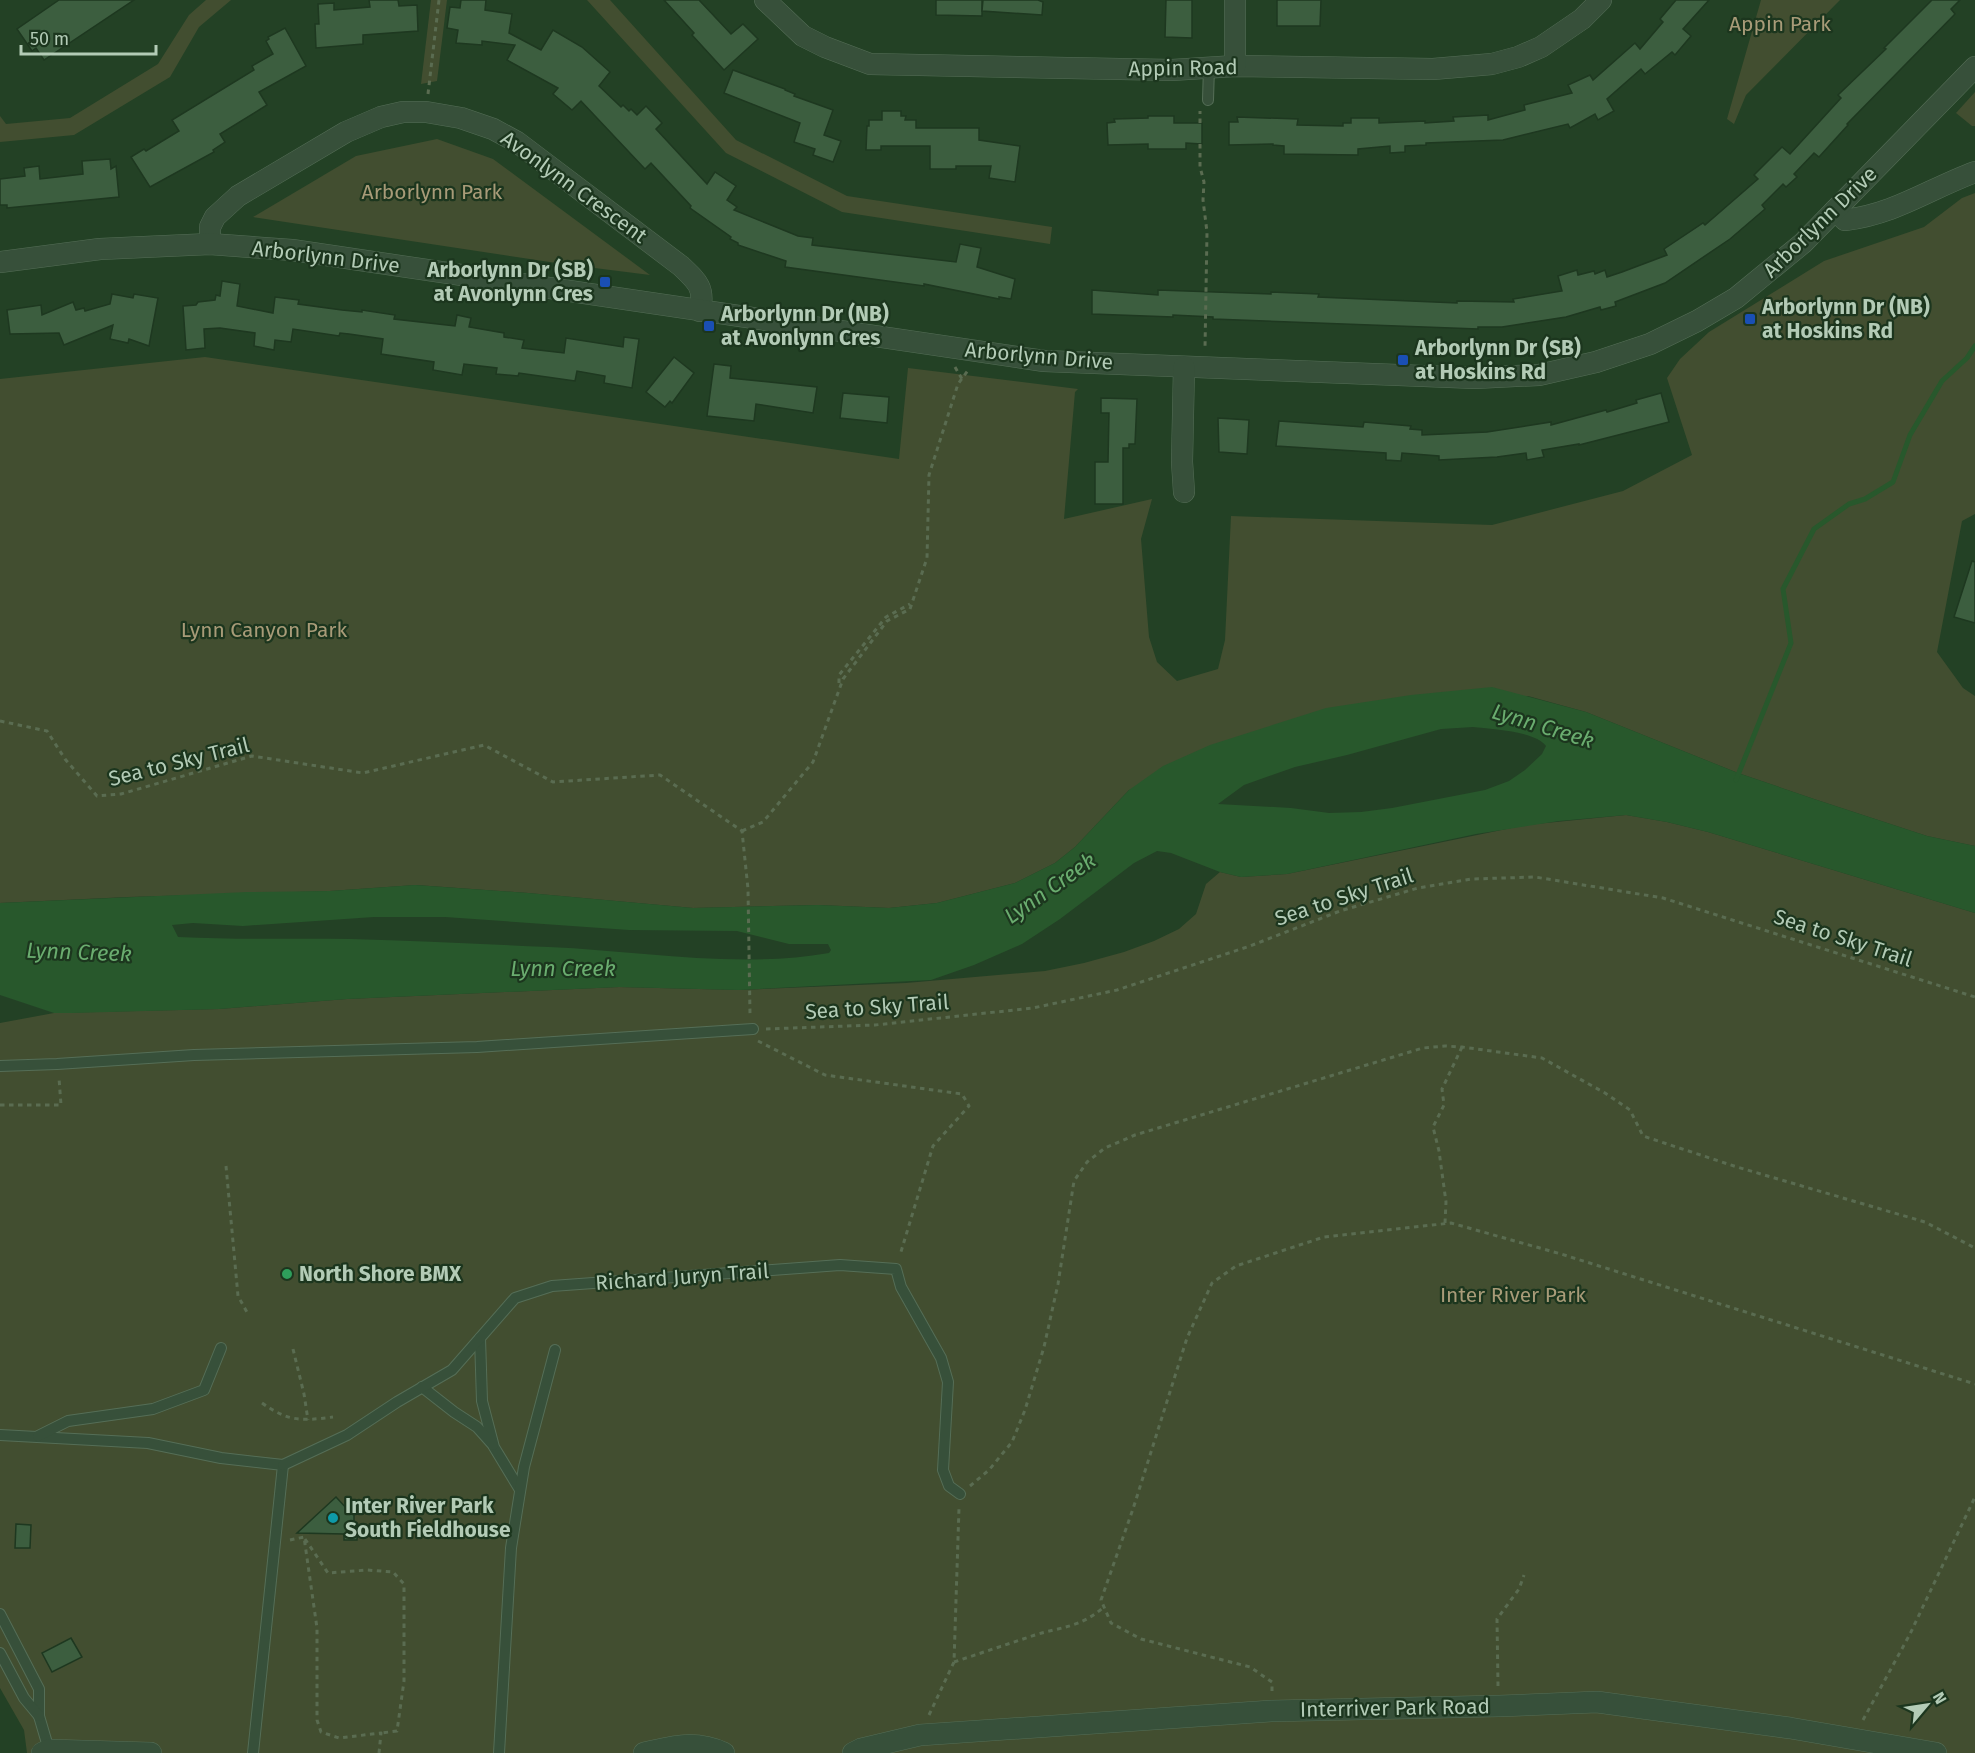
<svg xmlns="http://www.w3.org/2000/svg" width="1975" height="1753" viewBox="0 0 1975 1753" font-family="'Fira Sans',sans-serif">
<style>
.green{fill:#424e30}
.water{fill:#28582c;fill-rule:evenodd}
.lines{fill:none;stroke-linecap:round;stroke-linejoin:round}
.stream{stroke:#28582c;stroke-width:5}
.building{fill:#3c5e3f;stroke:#1e3820;stroke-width:1.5}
.service-casing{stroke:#556e57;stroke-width:12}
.minor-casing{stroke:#556e57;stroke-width:22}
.path{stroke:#5a6c51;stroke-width:3;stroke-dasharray:4.5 4.5;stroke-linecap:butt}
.service{stroke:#37503a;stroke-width:10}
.minor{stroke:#37503a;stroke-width:21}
.transit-dot{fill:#1a4fb4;stroke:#1c361e;stroke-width:2}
.leisure-dot{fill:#2e9e5b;stroke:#1c361e;stroke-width:2}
.culture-dot{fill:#0f9aa8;stroke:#1c361e;stroke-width:2}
.labels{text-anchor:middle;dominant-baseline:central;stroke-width:4.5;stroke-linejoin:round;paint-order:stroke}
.park-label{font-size:21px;fill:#a89b78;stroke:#1c361e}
.street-label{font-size:21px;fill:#b3cbb6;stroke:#1c361e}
.poi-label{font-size:21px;font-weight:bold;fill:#b3cbb6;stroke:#1c361e;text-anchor:start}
.water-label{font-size:22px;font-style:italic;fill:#6aad6f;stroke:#1c361e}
</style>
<rect width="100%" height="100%" fill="#234125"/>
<!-- green -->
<g class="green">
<path d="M206,0H231L199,27L170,77L74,135L0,142V116L6,124L70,118L158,64L189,15Z"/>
<path d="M431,0H447L437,81L421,84Z"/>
<path d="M587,0H610L736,140L847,196L1052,227L1050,244L842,212L726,153Z"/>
<path d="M1761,0H1840L1746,95L1734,124L1727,119Z"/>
<path d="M1975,92V126H1972L1956,113Z"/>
<path d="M437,139L493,159L650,275L563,264L253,217L356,156Z"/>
<path d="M1975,193V514L1962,521L1937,652L1963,688L1975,696V846L1927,836L1814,799L1738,773L1586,712L1528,696L1129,790L1075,847L1055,863L1015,883L937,903L889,908L818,905L693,908L528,893L416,885L330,891L128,897L0,903V379L205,357L899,459L908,368L1078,389L1075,392L1064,519L1152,499L1141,539L1149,637L1157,662L1177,681L1218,669L1225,640L1231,516L1492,525L1623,491L1692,455L1667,378L1680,359L1709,332L1824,261L1924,227L1962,198Z"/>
<path d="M1626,815L1667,822L1708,832L1975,913V1753H27L24,1730L0,1688V1023L54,1013L219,1009L347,999L619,987L739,990L906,983L1045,971L1084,963L1124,952L1154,941L1179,929L1196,914L1206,884L1220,872L1241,877L1287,874L1526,825Z"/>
</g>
<!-- water -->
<path class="water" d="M1492,687L1586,712L1738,773L1814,799L1927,836L1975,846V913L1708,832L1667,822L1626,815L1559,821L1476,834L1287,874L1241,877L1220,872L1171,853L1157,851L1134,863L1060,919L1022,944L974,965L931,980L739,990L619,987L347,999L219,1009L72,1013H54L0,995V903L247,892L330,891L415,885L528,893L693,908L818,905L889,908L937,903L1015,883L1055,863L1075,847L1129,790L1163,766L1210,745L1326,708L1411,695ZM1473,727C1491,729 1535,731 1546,746L1542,754L1525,770L1509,781L1485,790L1392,808L1361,812L1329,813L1291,808L1218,804L1244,785L1295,767L1347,755L1441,729ZM374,917H445L629,930L737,931L789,944H828L831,950L829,953C737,969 642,951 549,947C483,944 417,941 350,939C293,938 235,940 178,937L172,925L193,923L243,926Z"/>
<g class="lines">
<!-- stream -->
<path class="stream" d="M1736,780L1791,643L1783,589L1814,529L1849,504L1865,499L1893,482L1910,435L1942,381L1967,358L1975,346"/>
</g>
<!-- building -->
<g class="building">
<path d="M59,0H134L44,60L36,48L32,51L17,29Z"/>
<path d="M369,0H398L399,6L417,5L418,31L363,35V44L316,48L315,24H319L318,4L334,3V10L370,7Z"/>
<path d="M461,0H486L485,10L512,14L509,33L541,50L553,30L582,47L610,72L599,86L621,107L623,105L629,111L631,109L637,115L646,106L662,123L656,129L707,184L715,172L736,186L727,200L737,207L734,210L798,236L813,238L812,245L956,262L960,244L981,248L977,267L1015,279L1011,299L999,297V299L924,284V286L785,267L786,261L738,245V243L730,239L731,237L690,208L691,206L651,163L645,169L581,101L572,110L553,94L558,88L507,60L515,45L482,41V45L456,43L458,30L447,28L450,7L460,8Z"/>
<path d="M664,0H699L731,34L743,24L758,39L724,70L692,35L694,33Z"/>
<path d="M936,0H982V16L936,15Z"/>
<path d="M983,0H1038L1043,2L1042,15L982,11Z"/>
<path d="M1166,0H1192V38L1165,37Z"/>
<path d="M1277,0H1321L1320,26H1277Z"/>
<path d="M1676,0H1709L1683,29L1691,36L1675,55L1672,52L1645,74L1641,69L1607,99L1614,111L1598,120L1595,114L1570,128L1568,124L1503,140L1426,143V145L1405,146V152L1390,153V146L1358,149V155L1284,154V146L1273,145V144L1229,145V122H1238L1237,117L1298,119L1297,125L1343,126V123H1351V118H1379V123L1425,121V123L1454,121L1453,117L1488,115V120L1525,110L1524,105L1572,93L1568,85L1590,75L1593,80L1635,43L1640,49L1663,22L1660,19Z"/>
<path d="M1932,0H1960L1951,9L1955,14L1847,124L1848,125L1819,157L1814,153L1794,174L1797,177L1786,187L1783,184L1762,205L1765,209L1730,239L1665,283L1615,302L1616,306L1601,310L1600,307L1566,317L1502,327H1478V329L1213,319V317L1173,315V317L1092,314V290L1158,295V290L1271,294V292L1319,294L1318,297L1457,303V301L1514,302L1513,299L1562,291L1558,276L1577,270L1578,275L1594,271L1595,274L1605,270L1607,277L1622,272L1667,255L1664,249L1703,223L1705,225L1758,179L1754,175L1782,147L1790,154L1841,98L1838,95L1886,49L1884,48Z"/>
<path d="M285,28L306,66L259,92L267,105L220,134L225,142L213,150L214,152L150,187L131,157L144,149L146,151L179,131L172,120L254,70L252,66L273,54L266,41L269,39L268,37Z"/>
<path d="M733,70L785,89V90L795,94L794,96L833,110L824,135L841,141L833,162L813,155L815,149L794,142L800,123L724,93Z"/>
<path d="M882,111H901V116H906L905,120H916V128H979V140L1020,146L1015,182L989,178L991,166H956V169H930V146H881V150H866L867,126H869V120H882Z"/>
<path d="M1148,116H1174V123H1202V144L1186,143V149H1148V144L1108,145L1107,123L1115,122L1114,119L1148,118Z"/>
<path d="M110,159L111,169L116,166L119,197L7,208V205H0V179L25,176L24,168L39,166L40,179L83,174L82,161Z"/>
<path d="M222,281L240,284L237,306L273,313L275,297L299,300L298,304L342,310L362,312V310L395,315L394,319L455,326L457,315L471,318L469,327L504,333V337L524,340L522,348L564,353L566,338L623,347L624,337L639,339L632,388L604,383L605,376L577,371L575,381L519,373L518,376L496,374L497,368L464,364L462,375L433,370L434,362L381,354L383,339L349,334L340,333L339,336L293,329L291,342L275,340L274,350L254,346L255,333L220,328L204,329L205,348L186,350L183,306L196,305L198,302L215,300L216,295L220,296Z"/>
<path d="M112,294L133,298L134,294L158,298L149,346L129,339L128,343L110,339L113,325L64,345L59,333L10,334L7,310L41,305L42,315L73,302L76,310L84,308L85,311L110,304Z"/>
<path d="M674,357L694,373L672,403L670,401L665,407L646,392Z"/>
<path d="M714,364L731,366L730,378L817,387L813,413L756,404L754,421L707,416Z"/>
<path d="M843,393L889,397L887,423L840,418Z"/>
<path d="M1661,393L1669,422L1579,445V444L1542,450L1544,457L1527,460L1526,453L1497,457L1439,460V456L1402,453L1401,461L1386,460V453L1276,446L1279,421L1363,427L1364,422L1411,426L1410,429L1422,430V435L1487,432L1551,422V425L1606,410L1607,412L1637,403L1636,400Z"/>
<path d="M1101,398L1137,399L1135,444H1129V448H1123V504H1095V462H1108L1109,413H1101Z"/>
<path d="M1218,418L1249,420L1247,454L1219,452Z"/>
<path d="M1972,561L1975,562V623L1954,617Z"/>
<path d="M336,1497L348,1510H354V1526H358L357,1540H344V1534L297,1533Z"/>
<path d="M16,1524L31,1525L30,1548H15Z"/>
<path d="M71,1638L82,1657L52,1672L42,1653Z"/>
</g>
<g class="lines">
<defs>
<g id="service">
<path d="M1208,100L1209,67"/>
<path d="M0,1066L57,1064L194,1055L477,1047L753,1029"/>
<path d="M480,1338L482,1401L494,1447L520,1490"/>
<path d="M422,1387L454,1412L477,1427L493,1445"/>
<path d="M0,1435L148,1443L221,1458L283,1465L253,1753"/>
<path d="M38,1436L68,1421L153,1409L204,1390L221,1348"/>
<path d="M283,1465L347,1435L397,1402L452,1370L515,1298L552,1286L840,1265L896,1269L901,1287L941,1358L948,1382L943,1470L949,1486L960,1494"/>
<path d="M0,1614L39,1689V1716L49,1750"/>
<path d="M0,1653L24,1698L39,1716"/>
<path d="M499,1753L511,1548L524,1467L555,1350"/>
</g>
<g id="minor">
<path d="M765,0L803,36L825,47L870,64L1172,70L1235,66L1433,69L1492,64L1518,57L1541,47L1582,19L1601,0"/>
<path d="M1235,66V0"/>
<path d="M1835,210L1845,220C1895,214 1929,189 1975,172"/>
<path d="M210,244V227L215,217L238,196L346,132L381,117L403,112H426L461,118L493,129L517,142L681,266C698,282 705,288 700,311"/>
<path d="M0,262L100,249L210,244L292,250L1044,361L1475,378L1539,375L1596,362L1650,344L1697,321L1736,298L1803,243L1975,67"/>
<path d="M1184,492L1182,462L1184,367"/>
<path d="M42,1753L49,1750L151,1753"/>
<path d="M644,1753C673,1746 696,1740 724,1753"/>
<path d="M853,1753L861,1749L920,1735L1271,1711L1499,1706L1597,1702L1790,1728L1936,1753"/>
</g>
</defs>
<!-- service casing -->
<use href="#service" class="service-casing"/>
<!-- minor casing -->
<use href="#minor" class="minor-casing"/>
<!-- path -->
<g class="path">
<path d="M428,94L439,0"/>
<path d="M1200,123V111"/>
<path d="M1200,144V167L1204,182L1203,200L1207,232L1205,348"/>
<path d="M955,367L962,379"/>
<path d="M839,683V675L886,617L910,604"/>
<path d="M0,721L47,731L65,759L97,796L121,794L252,756L363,773L484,745L553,782L660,775L742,831L748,889L750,1014"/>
<path d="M742,831L763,822L813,762L843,679L887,621L910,609L927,558L929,475L958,384L969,369"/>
<path d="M766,1029L875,1025L1033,1008L1117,990L1250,946L1340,911L1418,888L1472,879L1535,877L1663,898L1975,997"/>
<path d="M758,1041L825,1075L962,1094L969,1106L933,1146L900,1255"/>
<path d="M0,1105H61L59,1078"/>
<path d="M226,1166L238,1296L248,1314"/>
<path d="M1445,1223L1446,1202L1439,1151L1433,1127L1444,1105L1442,1089L1462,1047"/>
<path d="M293,1349L304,1394L308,1420"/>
<path d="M262,1403C289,1422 301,1421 333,1417"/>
<path d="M970,1486L989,1470L1012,1442L1025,1410L1044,1347L1058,1284L1074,1181L1087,1162L1105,1148L1135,1135L1423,1048L1445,1046L1462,1047L1542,1058L1605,1093L1630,1110L1643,1136L1737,1167L1925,1222L1975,1248"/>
<path d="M305,1539L328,1573L367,1570L393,1572L404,1584V1681L397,1731L381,1733"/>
<path d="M290,1540L304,1537L317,1628V1720L321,1732L339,1738L381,1733L379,1753"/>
<path d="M954,1662C981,1653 1008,1644 1035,1635C1064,1626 1079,1628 1104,1607"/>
<path d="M1498,1686L1497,1619L1519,1589L1524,1575"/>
<path d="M1272,1691V1682L1250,1667L1141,1639L1111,1623L1101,1600L1133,1509L1187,1338L1212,1283L1236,1266L1324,1237L1451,1223L1561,1254L1975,1384"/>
<path d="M929,1715L954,1662L959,1508"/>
<path d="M1863,1720L1910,1634L1975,1497"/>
</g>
<!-- service -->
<use href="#service" class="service"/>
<!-- minor -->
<use href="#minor" class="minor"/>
</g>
<!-- markers -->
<g class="transit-dot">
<rect x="599" y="276" width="12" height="12" rx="3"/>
<rect x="1744" y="313" width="12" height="12" rx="3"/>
<rect x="703" y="320" width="12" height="12" rx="3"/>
<rect x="1397" y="354" width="12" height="12" rx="3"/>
</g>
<circle class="leisure-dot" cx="287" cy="1274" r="6"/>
<circle class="culture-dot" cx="333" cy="1518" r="6"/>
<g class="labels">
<!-- park labels -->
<g class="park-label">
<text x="1780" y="24">Appin Park</text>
<text x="432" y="192">Arborlynn Park</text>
<text x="264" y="630">Lynn Canyon Park</text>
<text x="1513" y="1295">Inter River Park</text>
</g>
<!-- street labels -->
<g class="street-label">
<text transform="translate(1183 68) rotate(-1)">Appin Road</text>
<text transform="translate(574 187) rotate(36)">Avonlynn Crescent</text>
<text transform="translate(1820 222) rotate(-44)">Arborlynn Drive</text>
<text transform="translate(326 257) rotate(7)">Arborlynn Drive</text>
<text transform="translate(1039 356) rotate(5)">Arborlynn Drive</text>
<text transform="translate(179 762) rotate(-14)">Sea to Sky Trail</text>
<text transform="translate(1344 897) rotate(-18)">Sea to Sky Trail</text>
<text transform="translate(1843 938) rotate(18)">Sea to Sky Trail</text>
<text transform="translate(877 1007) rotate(-4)">Sea to Sky Trail</text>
<text transform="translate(682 1277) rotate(-4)">Richard Juryn Trail</text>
<text transform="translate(1395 1708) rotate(-1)">Interriver Park Road</text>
</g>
<!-- poi labels -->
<g class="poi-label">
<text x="593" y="270" text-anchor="end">Arborlynn Dr (SB)<tspan x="593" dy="24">at Avonlynn Cres</tspan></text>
<text x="1762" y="307">Arborlynn Dr (NB)<tspan x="1762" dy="24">at Hoskins Rd</tspan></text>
<text x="721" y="314">Arborlynn Dr (NB)<tspan x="721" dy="24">at Avonlynn Cres</tspan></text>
<text x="1415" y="348">Arborlynn Dr (SB)<tspan x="1415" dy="24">at Hoskins Rd</tspan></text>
<text x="299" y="1274">North Shore BMX</text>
<text x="345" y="1506">Inter River Park<tspan x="345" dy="24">South Fieldhouse</tspan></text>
</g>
<!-- water labels -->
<g class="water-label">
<text transform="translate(1543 726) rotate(17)">Lynn Creek</text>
<text transform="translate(1050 888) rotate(-35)">Lynn Creek</text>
<text transform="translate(79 952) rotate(2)">Lynn Creek</text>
<text x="563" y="968">Lynn Creek</text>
</g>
</g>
<!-- north arrow -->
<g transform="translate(1927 1705) rotate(61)" stroke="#1c361e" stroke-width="4.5" paint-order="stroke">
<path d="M0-4.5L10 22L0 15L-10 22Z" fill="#b3cbb6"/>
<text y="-9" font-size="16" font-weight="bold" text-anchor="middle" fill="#b3cbb6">N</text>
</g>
<!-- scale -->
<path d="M21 45v9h135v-9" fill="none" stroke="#b3cbb6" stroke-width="3"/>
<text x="30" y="45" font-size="18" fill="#b3cbb6" stroke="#1c361e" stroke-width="4.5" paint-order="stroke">50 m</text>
</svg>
